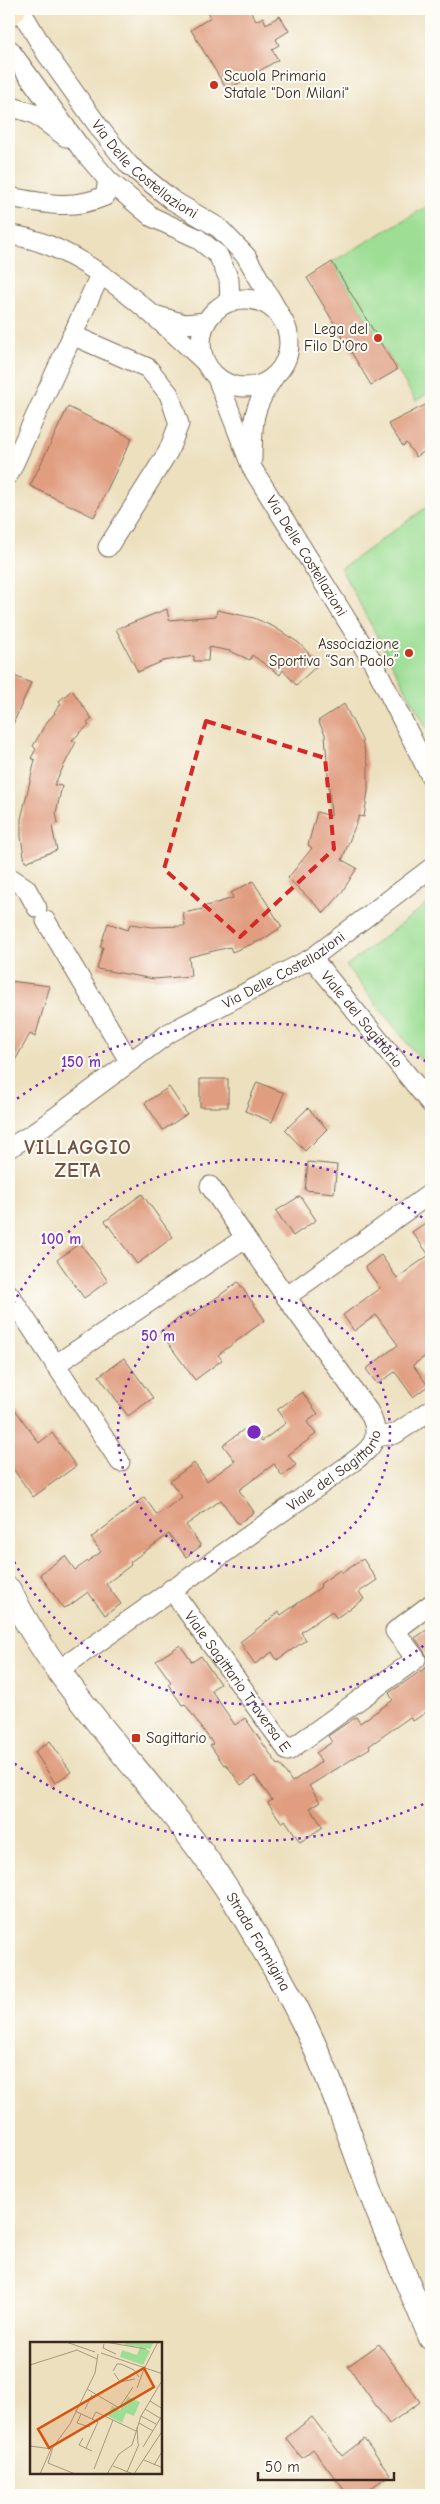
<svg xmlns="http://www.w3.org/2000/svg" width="440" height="2504" viewBox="0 0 440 2504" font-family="'Comic Neue',sans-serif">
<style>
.green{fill:#9dde94;stroke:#6c8459}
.building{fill:#e09d80}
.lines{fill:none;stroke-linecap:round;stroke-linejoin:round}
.minor-casing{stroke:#796a56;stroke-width:21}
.tertiary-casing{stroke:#796a56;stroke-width:26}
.secondary-casing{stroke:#796a56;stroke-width:30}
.minor{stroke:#fff;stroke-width:19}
.tertiary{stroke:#fff;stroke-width:24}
.secondary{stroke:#f8e7c3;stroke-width:28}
.marked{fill:none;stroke:#d62828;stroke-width:4;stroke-dasharray:10 6;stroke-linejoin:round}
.ring{fill:none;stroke:#7b2cbf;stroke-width:2.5;stroke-dasharray:2.5 5}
.poi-dot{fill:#c8321e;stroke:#fdfcf7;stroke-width:2}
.labels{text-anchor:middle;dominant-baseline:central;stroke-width:4;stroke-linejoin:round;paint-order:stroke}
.poi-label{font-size:15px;fill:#3b2a1e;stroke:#fdfcf7;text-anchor:start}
.street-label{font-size:15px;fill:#3b2a1e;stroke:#fdfcf7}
.district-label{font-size:20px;font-weight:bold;letter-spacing:1px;fill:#755240;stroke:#fdfcf7}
.inset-road{fill:none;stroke:#a6977f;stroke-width:1}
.view{fill:#d7540e;fill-opacity:0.15;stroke:#d7540e;stroke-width:2.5}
.inset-edge{fill:none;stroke:#3b2a1e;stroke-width:2.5}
.centre{fill:#7b2cbf;stroke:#fdfcf7;stroke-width:2.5}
.ring-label{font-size:15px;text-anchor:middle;font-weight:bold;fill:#7b2cbf;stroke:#fdfcf7;stroke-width:4;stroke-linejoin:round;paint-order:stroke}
</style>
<rect width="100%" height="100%" fill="#fdfcf7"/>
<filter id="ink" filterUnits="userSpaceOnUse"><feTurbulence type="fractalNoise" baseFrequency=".02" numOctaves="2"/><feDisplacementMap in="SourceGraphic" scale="10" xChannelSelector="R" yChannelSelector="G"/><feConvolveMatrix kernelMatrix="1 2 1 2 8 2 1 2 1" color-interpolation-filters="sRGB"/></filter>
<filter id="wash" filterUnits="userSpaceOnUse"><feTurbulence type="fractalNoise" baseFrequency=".0096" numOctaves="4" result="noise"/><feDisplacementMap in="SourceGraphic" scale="20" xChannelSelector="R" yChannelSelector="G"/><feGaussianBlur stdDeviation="1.12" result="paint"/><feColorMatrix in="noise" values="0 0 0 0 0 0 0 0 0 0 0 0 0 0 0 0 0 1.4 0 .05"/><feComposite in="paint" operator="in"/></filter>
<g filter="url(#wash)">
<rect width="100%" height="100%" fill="#ede0bf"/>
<!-- green -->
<g class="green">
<path d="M431,204V391L416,401L332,262Z"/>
<path d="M431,504V736L341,569Z"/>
<path d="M431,901V1073L346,966Z"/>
</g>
<g id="blocks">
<!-- building -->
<g class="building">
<path d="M206,9H249L256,21L263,17L266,24L280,16L289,31L276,39L279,45L272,49L278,60L227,90L191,30L211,17Z"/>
<path d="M332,262L397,370L371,385L307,278Z"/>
<path d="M431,402V447L416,457L406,443L403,446L388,424Z"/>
<path d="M68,407L132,438L94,517L30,486Z"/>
<path d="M167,609L169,620L216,616L217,610L254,618L274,627L299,643L319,664L296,685L283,670L280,675L252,655L250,660L230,651L209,647L208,661H194V656L163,661L138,672L116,629Z"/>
<path d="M9,674L31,683L9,733Z"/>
<path d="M72,690L92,719L87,723L89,725L72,740L76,742L54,785L62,786L56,813L58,823L52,827L57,850L25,862L21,837V819L35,760L31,758L36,749L33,746L46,723L55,713L54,712L61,704L59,701Z"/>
<path d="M344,704L362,740L368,764V791L364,817L359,816L342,860L357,868L340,895L324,913L288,878L312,848L308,845L317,812L331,816L325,734L318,721Z"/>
<path d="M253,881L282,927L262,940L232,952L230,947L189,957L191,976L154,979L97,969L103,947H100L108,923L128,930L130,924L153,927L185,926L183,913L203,909V907L233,898L231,893Z"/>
<path d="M9,981L50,986L35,1037L30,1034L9,1071Z"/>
<rect x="200" y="1079" width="28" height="28"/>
<path d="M257,1082L284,1093L272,1122L245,1111Z"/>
<path d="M169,1087L187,1114L163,1130L145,1103Z"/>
<path d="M308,1108L327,1129L305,1151L285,1130Z"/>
<path d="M308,1162L337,1165L334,1193L305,1190Z"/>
<path d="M142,1194L173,1237L137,1264L105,1221Z"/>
<path d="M300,1196L316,1220L293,1236L276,1211Z"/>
<path d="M431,1219V1352L413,1365L428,1386L413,1397L395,1372L377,1384L366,1369L398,1345L376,1315L354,1331L343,1315L380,1288L365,1267L381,1255L397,1278L429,1255L412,1232Z"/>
<path d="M80,1243L108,1281L84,1298L57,1260Z"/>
<path d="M238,1282L265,1320L218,1355L222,1360L195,1380L160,1332L187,1312L190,1317Z"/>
<path d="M124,1358L153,1398L128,1416L99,1376Z"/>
<path d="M302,1392L318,1414L307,1422L316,1434L288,1455L296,1465L282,1476L274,1464L239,1490L254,1512L238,1524L221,1500L186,1525L201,1546L186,1557L169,1534L130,1562L131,1565L106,1584L121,1604L105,1615L88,1592L69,1606L63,1608L40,1574L65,1556L75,1570L101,1552L91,1538L144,1497L157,1515L182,1497L170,1481L194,1463L207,1481L235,1461L223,1445L250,1425L262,1441L286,1423L277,1410Z"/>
<path d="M9,1401L39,1443L52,1433L76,1466L33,1497L9,1463Z"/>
<path d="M363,1559L377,1580L359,1592L364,1599L336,1618L332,1611L301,1632L306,1640L277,1660L272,1652L255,1664L240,1642L279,1612L281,1615L321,1587L320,1584L340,1570L342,1573Z"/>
<path d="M431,1627V1662L415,1638Z"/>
<path d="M180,1645L192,1662L201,1656L220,1684L211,1690L235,1725L245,1718L278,1765L280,1764L292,1782L321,1762L316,1753L332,1742L328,1736L356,1717L360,1723L393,1700L389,1693L431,1664V1709L413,1721L410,1717L369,1746L370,1748L309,1786L320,1802L310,1808L323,1827L300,1842L285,1820L282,1823L268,1803L272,1800L255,1776L241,1785L226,1764L224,1765L210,1745L213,1744L185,1704L182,1705L168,1684L171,1682L156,1661Z"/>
<path d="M50,1741L71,1772L55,1783L35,1752Z"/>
<path d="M379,2344L420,2402L389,2424L348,2366Z"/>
<path d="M312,2417L342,2456L364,2439L390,2474L362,2495H348L313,2449L302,2458L286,2438Z"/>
</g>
</g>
</g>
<g filter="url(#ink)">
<use href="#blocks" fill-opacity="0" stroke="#796a56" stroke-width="1"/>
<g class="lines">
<defs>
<g id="minor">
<path id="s1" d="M20,9L46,53L101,130L129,165L172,200L219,228L246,256L281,317"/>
<path d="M9,49L80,147L108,180L152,217L197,238L218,255L229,279L230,302"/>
<path d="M9,106L35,114L66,137"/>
<path d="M9,197C45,203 70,211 105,196L108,180"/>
<path d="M9,235C77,241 155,316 204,361"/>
<circle cx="245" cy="343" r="44"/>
<path d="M158,316L185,324L206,322"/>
<path d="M72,335L148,368L169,394L179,424L168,452L108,547"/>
<path id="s2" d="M217,378L252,468L373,662L431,777"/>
<path d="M252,459C253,421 251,410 274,377"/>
<path d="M9,474L100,275"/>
<path d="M9,877L26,888L37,908"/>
<path d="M46,921L129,1061"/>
<path id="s3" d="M312,958L431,1104"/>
<path id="s4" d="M9,1148L34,1133L169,1033L312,958L431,868"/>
<path d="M210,1186L286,1297"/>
<path d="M9,1294L120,1462"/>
<path d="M55,1365L245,1238"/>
<path d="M376,1437L395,1434L431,1410"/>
<path id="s5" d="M171,1589L288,1751L416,1659L395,1631L431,1604"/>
<path id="s6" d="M59,1670L350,1464C372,1448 383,1439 369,1412L286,1297L431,1193"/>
</g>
<g id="tertiary">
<path id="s7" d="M9,1590C67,1705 168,1793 236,1903C261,1945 287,1987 308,2032C335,2088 353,2148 376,2206C393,2250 413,2294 431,2338"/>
</g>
<path id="secondary" d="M9,12L12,9"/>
</defs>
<!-- minor casing -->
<use href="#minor" class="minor-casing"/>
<!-- tertiary casing -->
<use href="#tertiary" class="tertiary-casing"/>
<!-- secondary casing -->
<use href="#secondary" class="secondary-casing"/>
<!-- minor -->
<use href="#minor" class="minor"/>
<!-- tertiary -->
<use href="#tertiary" class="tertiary"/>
<!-- secondary -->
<use href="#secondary" class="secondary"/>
</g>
</g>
<!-- marked area -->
<path class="marked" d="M206,721L325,758L334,849L240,937L164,869Z"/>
<!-- distance rings -->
<g class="ring">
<circle cx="254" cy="1432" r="136"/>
<path d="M429 1641A273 273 0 0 1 10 1554M10 1310A273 273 0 0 1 429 1223"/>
<path d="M430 1801A409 409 0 0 1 11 1761M11 1103A409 409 0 0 1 430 1063"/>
</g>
<!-- markers -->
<g class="poi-dot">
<circle cx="214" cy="85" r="5"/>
<circle cx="378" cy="338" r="5"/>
<circle cx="409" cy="653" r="5"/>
<rect x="131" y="1733" width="10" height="10" rx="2.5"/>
</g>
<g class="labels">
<!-- poi labels -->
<g class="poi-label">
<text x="224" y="76">Scuola Primaria<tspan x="224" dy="17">Statale "Don Milani"</tspan></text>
<text x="368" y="329" text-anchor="end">Lega del<tspan x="368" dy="17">Filo D'Oro</tspan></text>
<text x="399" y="644" text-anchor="end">Associazione<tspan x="399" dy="17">Sportiva “San Paolo”</tspan></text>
<text x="146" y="1738">Sagittario</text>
</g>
<!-- street labels -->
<g class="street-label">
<text stroke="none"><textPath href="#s1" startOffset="205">Via Delle Costellazioni</textPath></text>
<text stroke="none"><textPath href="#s2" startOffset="200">Via Delle Costellazioni</textPath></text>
<text stroke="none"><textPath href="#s4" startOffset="328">Via Delle Costellazioni</textPath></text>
<text stroke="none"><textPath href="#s3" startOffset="79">Viale del Sagittario</textPath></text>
<text stroke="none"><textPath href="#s6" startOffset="341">Viale del Sagittario</textPath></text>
<text stroke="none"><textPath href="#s5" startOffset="114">Viale Sagittario Traversa E</textPath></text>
<text stroke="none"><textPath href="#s7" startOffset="432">Strada Formigina</textPath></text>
</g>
<!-- district labels -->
<g class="district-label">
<text x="78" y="1147">VILLAGGIO<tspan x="78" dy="23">ZETA</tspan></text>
</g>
</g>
<!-- overview -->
<g transform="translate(30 2342)">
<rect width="132" height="132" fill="#ede0bf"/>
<path d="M96,0H124L120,7L112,5L120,9L113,23L90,15L92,8L107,13L110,5L94,3ZM98,55L110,60L104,74L96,71L92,81L78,74L82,64L90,68Z" fill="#9dde94"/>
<path class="inset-road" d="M36,0L65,10M75,0L116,7M74,2L73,6L86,12M71,11L133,32M0,23L47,8L67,17M114,27L128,0M83,29L87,22H91L104,28L109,35M84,31L90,40L105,37M107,46L114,27M57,47L89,66L103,45M120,59L133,67M55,67L62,53M115,67L133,78M45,69L62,77L66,70L106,89M51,72L47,81L60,85M111,74L126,82M109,81L123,89M107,85L108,102M53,96L49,103L62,109M0,104L22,107M113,105L133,72M56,106L68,80L62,77M114,118L133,126M124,123L133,108M83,124L103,132M64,127L83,78M97,130L109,102M10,132L21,107M45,132L18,121L23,105L40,82L65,31L68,12M77,132L89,112L102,103L111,74L133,37M104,132L133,88"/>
<path class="view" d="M114,26L124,45L19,106L8,87Z"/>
<rect width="132" height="132" class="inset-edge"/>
</g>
<circle cx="254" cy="1432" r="8" class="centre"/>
<g class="ring-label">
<text x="81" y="1067">150 m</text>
<text x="61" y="1244">100 m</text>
<text x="158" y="1341">50 m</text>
</g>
<!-- margin -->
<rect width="440" height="2504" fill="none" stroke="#fdfcf7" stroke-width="30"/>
<!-- scale -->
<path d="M258 2472v8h136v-8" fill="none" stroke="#3b2a1e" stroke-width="2.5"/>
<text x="265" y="2472" font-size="15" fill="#3b2a1e" stroke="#fdfcf7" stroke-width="4" paint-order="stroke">50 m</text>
</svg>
